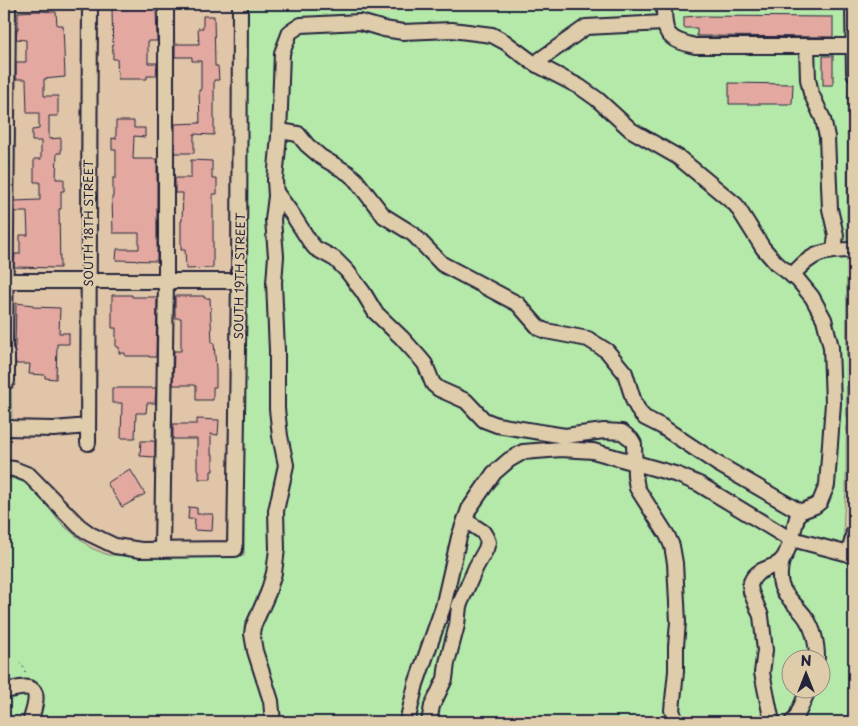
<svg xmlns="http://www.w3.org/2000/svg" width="858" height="726" viewBox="0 0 858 726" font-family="'Playpen Sans',sans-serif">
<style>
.green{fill:#b5e9aa;stroke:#6c8672;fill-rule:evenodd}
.building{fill:#e3a9a1;stroke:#22223b}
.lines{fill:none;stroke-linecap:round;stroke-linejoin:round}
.minor-casing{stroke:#22223b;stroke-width:18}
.path{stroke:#22223b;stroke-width:2;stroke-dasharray:1 4;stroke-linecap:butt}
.minor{stroke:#dfccaa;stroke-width:14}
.labels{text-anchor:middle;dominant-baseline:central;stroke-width:4;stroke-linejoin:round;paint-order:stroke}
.street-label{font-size:12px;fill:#22223b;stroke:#dfccaa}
</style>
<rect width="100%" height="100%" fill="#e0c5a8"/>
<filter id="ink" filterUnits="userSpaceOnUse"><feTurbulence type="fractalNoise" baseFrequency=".02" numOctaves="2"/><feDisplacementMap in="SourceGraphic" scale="10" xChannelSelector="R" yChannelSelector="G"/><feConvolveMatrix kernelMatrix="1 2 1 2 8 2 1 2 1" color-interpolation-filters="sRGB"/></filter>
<g filter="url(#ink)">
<!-- green -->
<g class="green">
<path d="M245,4H846L848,15L846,492C844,512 839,544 854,560V722H4V478L15,479L28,484L64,526L91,548L108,555L244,556ZM790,658H820V688H790Z"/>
<path d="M11,388L12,423H4V390Z"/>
</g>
<!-- building -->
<g class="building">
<path d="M112,8H156L157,41H148V63H157L156,76H147V79H118L117,59H113Z"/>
<path d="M38,11L56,12L57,25H63L65,77L44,79V96H58V116H49V139L61,138V153H57L56,179H64V191H61V209H59L60,268L14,267L15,254H20V235H28L27,212H15V201L40,200V182H34V159H41V141H32V130L39,129V113H27L26,79H16V62H26V40L16,39L17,29H18V12Z"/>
<path d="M203,16H214L215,66H218L219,80H214V135L194,134V153H175V124L200,123L199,90H201V61H192V57H175V44H199L198,28H203Z"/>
<path d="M697,16L833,17V37L697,36V28H684V17Z"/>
<rect x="823" y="56" width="10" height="29"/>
<path d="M729,83L793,84L792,104H729Z"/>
<path d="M116,121H134V128H145V137L134,136L133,159H157V261L116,260L117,249H139V233H113L112,197H113V178H116V150H112V138L116,139Z"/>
<path d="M191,160L212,161V179H217V194H213V268L186,269L185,250H181V221H182L183,193H175V178H191Z"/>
<path d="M112,295H132V297H157L156,357H149V356H125V353H119V347H116V328H112Z"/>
<path d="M175,296H204V298H210L212,343H214L216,369V387H213V400H196V386L194,385H173L174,351H181V318H175Z"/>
<path d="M16,303L33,305V307L60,308L59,333H69V344H57L56,379L45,378V375L29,374L30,364H16L14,347H15Z"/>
<path d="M112,388H156L155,403H147L146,413H136L135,438H121L122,403H112Z"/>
<path d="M197,419L219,420L218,435L211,434V454H213V471H211V479H199V470H197V439H173V424H197Z"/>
<path d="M141,441H155V457L140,456Z"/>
<path d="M130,469L145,494L122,507L107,483Z"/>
<path d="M189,507L197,508V514H213L212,531L194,530L195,519H188Z"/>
</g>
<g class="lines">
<defs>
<g id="minor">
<path d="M664,4C664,33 665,39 695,46H854"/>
<path d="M853,4L854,73"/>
<path d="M807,47L808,79L811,93L823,119L827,137L830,209L836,235L834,250"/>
<path d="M537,65L541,59L586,27L664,23"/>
<path d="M280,131L298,134L307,145L321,157L348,173L355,179L384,216L413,234L442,264L518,304L539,328L546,331L588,339L607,351L625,373L634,402L640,413L645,418L661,426L718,464L799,511"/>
<path d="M276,192L292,214L310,242L315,248L335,259L347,271L363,292L375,312L402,338L420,358L425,364L433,384L439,389L466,401L484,420L497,425L565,436L604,431L622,432L631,439L634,444L635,476L637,488L667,535L672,546L675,563L678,622L676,646V671L672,710L676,722"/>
<path d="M792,276C811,252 825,250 854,250"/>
<path d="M4,281H239"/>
<path d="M4,382L7,381V355L5,348L8,4"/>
<path d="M4,428L54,429L88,426"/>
<path d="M88,443L90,4"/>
<path d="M4,468L14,469L29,475L79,526L90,534L115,546L141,550L235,549L239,281L240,4"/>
<path d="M162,550L166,281V4"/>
<path d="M849,554L854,532"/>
<path d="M782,560C774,593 789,595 806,618C814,630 817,644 817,658"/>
<path d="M4,690C10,691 14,689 20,688C43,684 35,706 31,719L32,722"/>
<path d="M273,722L271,701L255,651L252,634L253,627L268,593L274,573L277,549L276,511L286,465L280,436L277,409V350L274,283L276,256L273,220L276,196L275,180L279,136L282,53L290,32L301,25L360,22L384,29L403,32L452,30L492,35L505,42L532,62L580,87L597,99L631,130L678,157L736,205L763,248L776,263L798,280L812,297L824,319L831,347L833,403L827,485L820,502L815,506L802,511H799C795,523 790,550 783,559C775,570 755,566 750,585L751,592L761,616L765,650L762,673L772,722"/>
<path d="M407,722L416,684L443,607L459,537L469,509L494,473L509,460L523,452L561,449L593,451L678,475L699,484L788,538L849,554L854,558"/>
<path d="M429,722L432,706L445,679L447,663L457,625L459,606L476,567L486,549L488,542L486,537L483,532L465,520"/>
<path d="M792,722L796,718L809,688"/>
</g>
</defs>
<!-- minor casing -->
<use href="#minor" class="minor-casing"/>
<!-- path -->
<path class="path" d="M20,663L24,668L26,675"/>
<!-- minor -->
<use href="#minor" class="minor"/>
</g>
</g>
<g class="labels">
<!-- street labels -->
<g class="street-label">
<text transform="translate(88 223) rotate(-90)">SOUTH 18TH STREET</text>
<text transform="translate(239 276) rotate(-89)">SOUTH 19TH STREET</text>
</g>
</g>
<!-- margin -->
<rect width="858" height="726" fill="none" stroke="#dfccaa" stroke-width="20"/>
<rect x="10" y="10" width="838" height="706" fill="none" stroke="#22223b" stroke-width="2" filter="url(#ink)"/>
<!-- north arrow -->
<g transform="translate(806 674)"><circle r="24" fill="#dfccaa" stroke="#93887e"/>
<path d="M0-4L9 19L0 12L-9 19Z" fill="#22223b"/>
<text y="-8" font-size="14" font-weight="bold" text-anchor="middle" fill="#22223b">N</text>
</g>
</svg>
